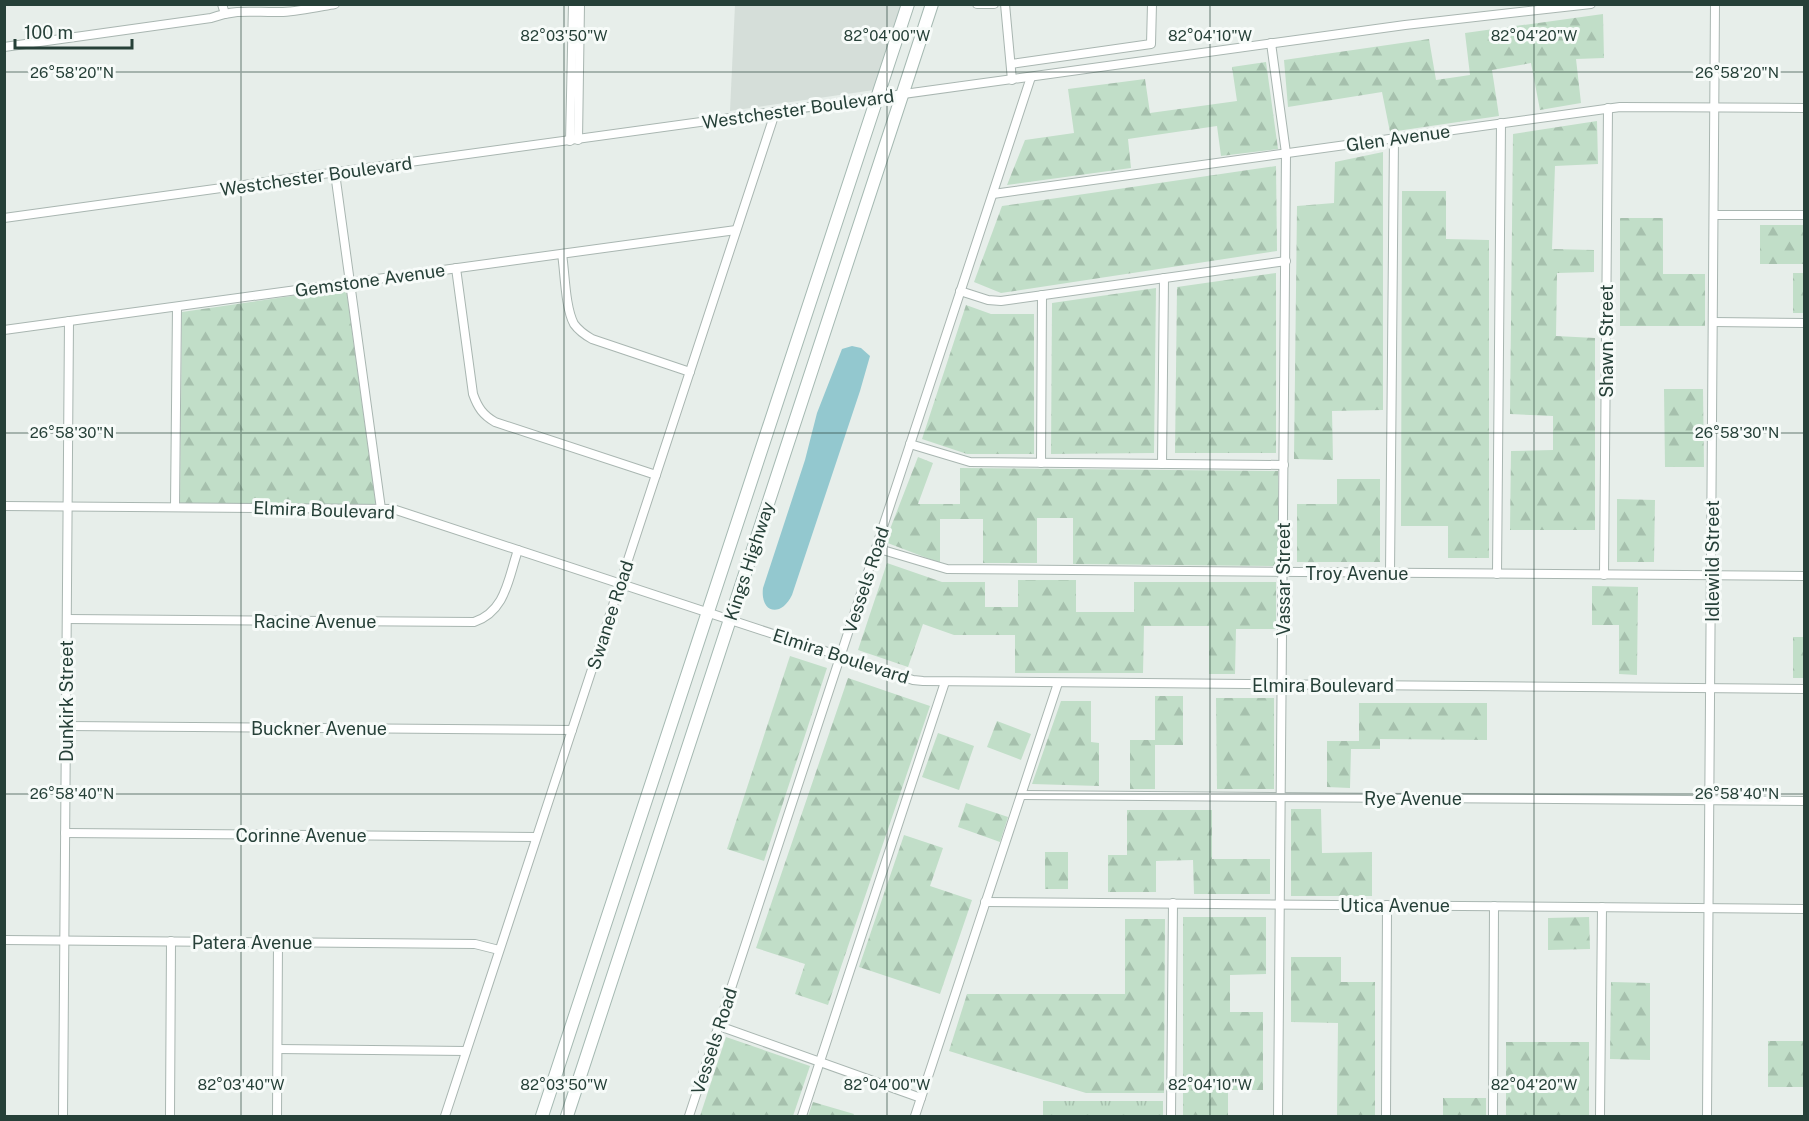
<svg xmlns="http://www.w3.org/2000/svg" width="1809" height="1121" viewBox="0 0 1809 1121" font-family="'Public Sans',sans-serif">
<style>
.built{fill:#d5ded9}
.grass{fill:url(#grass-tufts)}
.forest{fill:url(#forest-firs)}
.water{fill:#93c8cf}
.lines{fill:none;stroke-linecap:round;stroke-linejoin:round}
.street-casing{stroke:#a9b6b1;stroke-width:10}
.secondary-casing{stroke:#a5b9b2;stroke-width:14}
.street{stroke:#fff;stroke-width:8}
.secondary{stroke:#fff;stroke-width:12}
.ticks{fill:none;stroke:#264038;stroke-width:1.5;stroke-opacity:0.45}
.labels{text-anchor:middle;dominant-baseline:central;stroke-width:6;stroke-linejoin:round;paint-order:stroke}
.street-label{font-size:18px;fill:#264038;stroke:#f7fbf9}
.ticks-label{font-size:15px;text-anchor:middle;fill:#264038;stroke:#f7fbf9;stroke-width:6;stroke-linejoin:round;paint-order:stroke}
</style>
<defs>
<pattern id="grass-tufts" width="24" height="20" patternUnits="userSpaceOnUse" patternTransform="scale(1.5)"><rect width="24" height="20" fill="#c1dec8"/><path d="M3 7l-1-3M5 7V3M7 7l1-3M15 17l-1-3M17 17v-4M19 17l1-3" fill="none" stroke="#a6c0ad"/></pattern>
<pattern id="forest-firs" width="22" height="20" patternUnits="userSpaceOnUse" patternTransform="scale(1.5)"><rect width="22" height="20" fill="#c1dec8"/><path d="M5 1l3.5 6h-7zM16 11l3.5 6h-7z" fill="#a6c0ad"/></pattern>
</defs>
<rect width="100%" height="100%" fill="#e7eeea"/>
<!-- built -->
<path class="built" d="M735,5H901L874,90L730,111Z"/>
<!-- grass -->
<rect class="grass" x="1043" y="1101" width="120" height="15"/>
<!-- forest -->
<g class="forest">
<path d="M1603,14L1604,58L1576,59L1581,103L1540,110L1531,63L1492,70L1499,116L1390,132L1382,92L1288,107L1284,60L1429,39L1436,80L1470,75L1465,33Z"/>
<path d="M1266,62L1278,149L1221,156L1217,126L1128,139L1131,168L1007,185L1025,140L1074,133L1068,89L1145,79L1150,113L1237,101L1232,67Z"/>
<path d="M1597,121L1598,164L1555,166L1552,249L1594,250V272L1557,273L1556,336L1595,338V530H1510L1511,451L1553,450V416L1510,414L1513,134Z"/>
<path d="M1383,152V410L1332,411L1333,460L1294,459L1297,206L1334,203L1335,162Z"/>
<path d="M1276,166L1277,251L1001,293L974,282L1002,206Z"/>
<path d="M1402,191H1446V239L1489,240V558H1448V526H1401Z"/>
<path d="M1620,218H1663V274H1705V326H1620Z"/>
<rect x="1760" y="225" width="44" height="39"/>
<path d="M1276,273V453H1175L1177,287Z"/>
<rect x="1793" y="273" width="11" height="40"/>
<path d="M346,288L376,506L180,503L182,312Z"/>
<path d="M1156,288L1154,453L1051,454L1052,303Z"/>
<path d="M966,305L991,314H1034V454H967L922,439Z"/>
<path d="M1664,389H1703L1704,467H1665Z"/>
<path d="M918,457L933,463L918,504H960V468L1278,471V566L1073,564V518H1037V563H983V519H940V563L885,542Z"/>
<path d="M1337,479H1380V562H1297V504H1337Z"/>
<path d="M1617,499L1655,500L1654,562H1617Z"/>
<path d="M887,563L942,582H985V607H1018V580H1076V612H1134V582H1276V629H1236L1235,674H1209V626H1144L1143,673H1015V635H954L923,624L908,667L858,650Z"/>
<path d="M1592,586L1638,587L1637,675L1619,674V625H1592Z"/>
<rect x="1793" y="637" width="11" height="41"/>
<path d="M790,656L827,668L764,861L727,849Z"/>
<path d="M848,678L930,706L828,1005L795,994L805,964L756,948Z"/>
<path d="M1155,696H1183V745H1155V789H1130V740H1155Z"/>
<path d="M1216,698H1274V789H1217Z"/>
<path d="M1061,701H1091V742L1099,743V786L1032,784Z"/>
<path d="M1359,703H1487V740L1380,739V749H1351L1350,788L1327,787V741H1359Z"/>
<path d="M997,721L1031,734L1021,760L987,747Z"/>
<path d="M938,733L974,746L959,790L922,777Z"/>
<path d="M966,803L1008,817L1000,842L958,827Z"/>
<path d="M1291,809H1321L1322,853L1372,852V896H1291Z"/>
<path d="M1127,810H1212V859H1270V894H1194L1193,860L1156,861V892H1108V855H1127Z"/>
<path d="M904,835L943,848L930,886L972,900L940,994L859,967Z"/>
<rect x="1045" y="852" width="23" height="37"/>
<path d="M1183,917H1266V974L1230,975V1012H1263V1090H1228V1116H1183Z"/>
<path d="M1589,917L1590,949L1548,950V918Z"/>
<path d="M1125,919H1165L1164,1093H1086L949,1051L967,994H1125Z"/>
<path d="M1291,957H1341V982H1375V1116H1337L1338,1023L1291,1022Z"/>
<path d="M1611,982L1650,983V1060L1610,1059Z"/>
<path d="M726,1037L810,1066L793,1116H700Z"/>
<rect x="1768" y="1041" width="35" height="46"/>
<rect x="1506" y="1042" width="83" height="74"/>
<rect x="1443" y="1098" width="43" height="18"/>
<path d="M813,1102L854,1114L853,1116H808Z"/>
</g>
<!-- water -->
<path class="water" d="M852,346L861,348L870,356L860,391L792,595C781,618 760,613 763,588L805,460L817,413L842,349Z"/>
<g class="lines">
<defs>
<g id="street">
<path d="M222,4L225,14"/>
<path d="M977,4H994"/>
<path d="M1005,4L1012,80"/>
<path d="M1271,43L1286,153L1278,1116"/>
<path d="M4,47L211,18C239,8 255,13 283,12C300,11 318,7 335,4"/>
<path d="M1011,64L1151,44L1152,4"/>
<path d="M578,140L580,4"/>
<path d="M570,141L573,4"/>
<path d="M335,173L381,509"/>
<path d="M993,194L1620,107L1804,108"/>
<path d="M1714,215H1804"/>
<path d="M4,218L1405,25L1591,4"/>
<path d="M562,254C565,273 565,307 574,324C579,331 585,335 592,339L690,372"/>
<path d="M456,268L473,394C478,408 483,415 495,422L656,475"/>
<path d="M960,291L988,300L1001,301L1286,261"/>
<path d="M1713,322L1804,323"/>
<path d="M4,330L736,230"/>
<path d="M910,444L970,462L1284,465"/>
<path d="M1041,463L1042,295"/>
<path d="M1162,464L1164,278"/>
<path d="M4,506L393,509L913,680L923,681L1804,689"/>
<path d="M175,507L177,307"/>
<path d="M876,548L947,569L1804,576"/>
<path d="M1390,573L1394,138"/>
<path d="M1497,574L1501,123"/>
<path d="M1604,575L1608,108"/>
<path d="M67,619L474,622C506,611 508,579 518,550"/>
<path d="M66,726L572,730"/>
<path d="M1021,795L1804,801"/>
<path d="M65,833L536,837"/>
<path d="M985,902L1804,909"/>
<path d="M4,940L475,944L499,950"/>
<path d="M719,1026L921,1098"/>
<path d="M278,1049L466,1051"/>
<path d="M63,1116L69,321"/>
<path d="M170,1116L171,941"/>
<path d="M277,1116L278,942"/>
<path d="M445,1116L775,113"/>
<path d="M689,1116L1031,77"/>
<path d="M802,1116L945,682"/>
<path d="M915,1116L1058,683"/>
<path d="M1171,1116L1173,903"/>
<path d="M1386,1116L1387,905"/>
<path d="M1493,1116L1494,906"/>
<path d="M1600,1116L1602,907"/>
<path d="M1707,1116L1715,4"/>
</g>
<g id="secondary">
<path d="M542,1116L908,4"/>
<path d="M567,1116L932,4"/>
</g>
</defs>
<!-- street casing -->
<use href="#street" class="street-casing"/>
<!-- secondary casing -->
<use href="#secondary" class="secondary-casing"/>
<!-- street -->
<use href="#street" class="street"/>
<!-- secondary -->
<use href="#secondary" class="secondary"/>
</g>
<!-- ticks -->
<path class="ticks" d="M241,4V1116M564,4V1116M887,4V1116M1210,4V1116M1534,4V1116M4,72H1804M4,433H1804M4,794H1804"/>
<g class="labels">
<!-- street labels -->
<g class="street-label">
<text transform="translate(798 109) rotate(-8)">Westchester Boulevard</text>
<text transform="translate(1398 138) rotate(-8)">Glen Avenue</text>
<text transform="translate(316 176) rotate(-8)">Westchester Boulevard</text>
<text transform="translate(370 280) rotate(-8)">Gemstone Avenue</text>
<text transform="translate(1606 341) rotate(-90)">Shawn Street</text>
<text transform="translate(324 510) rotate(2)">Elmira Boulevard</text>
<text transform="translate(749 561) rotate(-72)">Kings Highway</text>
<text transform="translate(1712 561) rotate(-90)">Idlewild Street</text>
<text x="1357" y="573">Troy Avenue</text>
<text transform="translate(1283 579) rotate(-90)">Vassar Street</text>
<text transform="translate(866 580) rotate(-72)">Vessels Road</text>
<text transform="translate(610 615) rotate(-72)">Swanee Road</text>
<text x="315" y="621">Racine Avenue</text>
<text transform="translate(841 656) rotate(18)">Elmira Boulevard</text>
<text x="1323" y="685">Elmira Boulevard</text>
<text transform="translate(66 701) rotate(-90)">Dunkirk Street</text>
<text x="319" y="728">Buckner Avenue</text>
<text x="1413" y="798">Rye Avenue</text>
<text x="301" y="835">Corinne Avenue</text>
<text x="1395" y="905">Utica Avenue</text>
<text x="252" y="942">Patera Avenue</text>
<text transform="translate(714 1041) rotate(-72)">Vessels Road</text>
</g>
</g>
<g class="ticks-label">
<text x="564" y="41">82°03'50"W</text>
<text x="887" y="41">82°04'00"W</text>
<text x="1210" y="41">82°04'10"W</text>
<text x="1534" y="41">82°04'20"W</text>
<text x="1737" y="78">26°58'20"N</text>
<text x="72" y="78">26°58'20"N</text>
<text x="1737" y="438">26°58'30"N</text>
<text x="72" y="438">26°58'30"N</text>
<text x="1737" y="799">26°58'40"N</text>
<text x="72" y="799">26°58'40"N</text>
<text x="241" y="1090">82°03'40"W</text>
<text x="564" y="1090">82°03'50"W</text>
<text x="887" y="1090">82°04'00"W</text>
<text x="1210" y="1090">82°04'10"W</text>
<text x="1534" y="1090">82°04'20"W</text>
</g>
<!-- border -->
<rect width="1809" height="1121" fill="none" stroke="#264038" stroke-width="12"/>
<!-- scale -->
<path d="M15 39v9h117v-9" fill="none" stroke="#264038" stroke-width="3"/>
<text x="24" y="39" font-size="18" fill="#264038" stroke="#f7fbf9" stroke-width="4.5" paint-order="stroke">100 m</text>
</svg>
